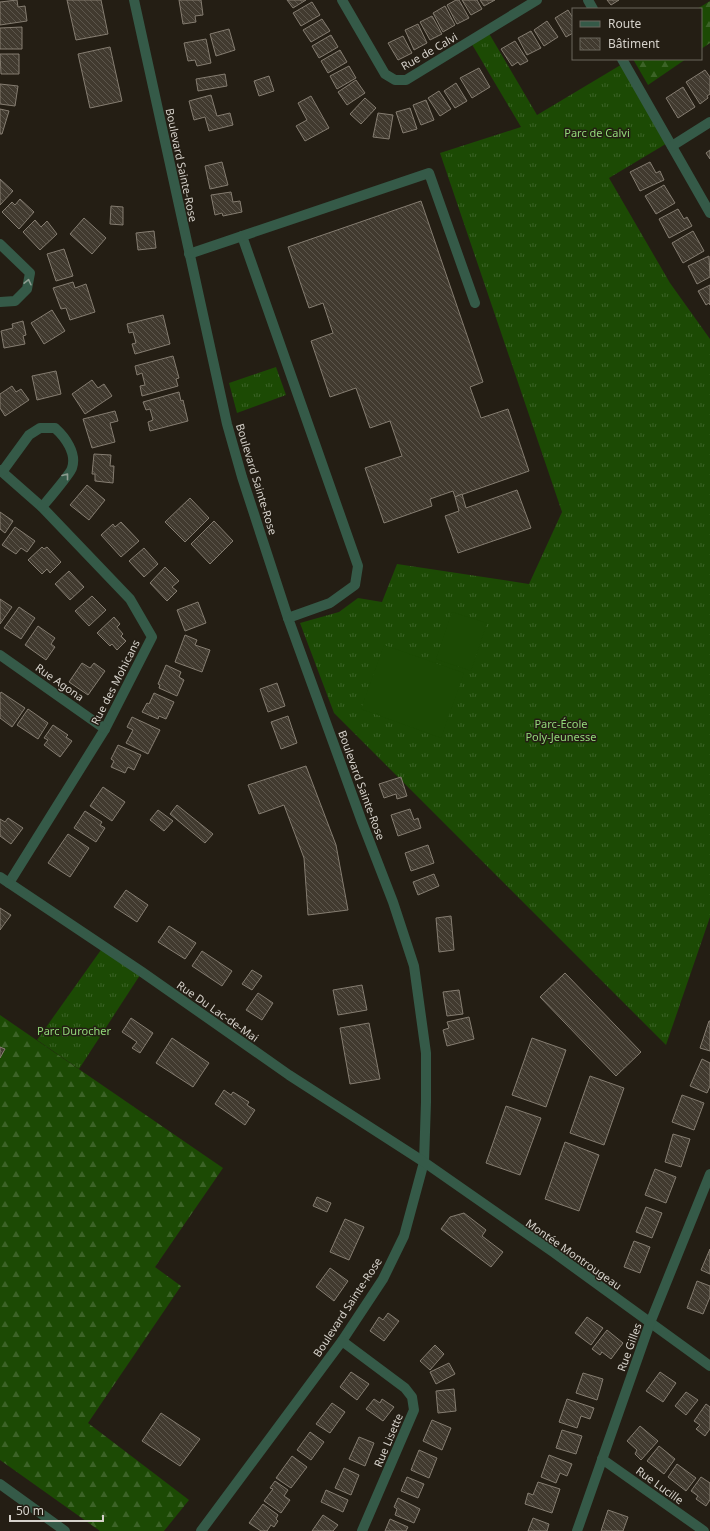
<svg xmlns="http://www.w3.org/2000/svg" width="710" height="1531" viewBox="0 0 710 1531" font-family="'Noto Sans',sans-serif">
<style>
.grass{fill:url(#grass-tufts)}
.forest{fill:url(#forest-firs)}
.pitch{fill:#1c4a04}
.building{fill:url(#building-back-hatch);stroke:#857d71}
.lines{fill:none;stroke-linecap:round;stroke-linejoin:round}
.minor{stroke:#355a48;stroke-width:10}
.oneway{stroke:#8e9c90}
.labels{text-anchor:middle;dominant-baseline:central;stroke-width:3;stroke-linejoin:round;paint-order:stroke}
.street-label{font-size:11px;fill:#d6d2cb;stroke:#241e14}
.park-label{font-size:11px;fill:#92d879;stroke:#241e14}
</style>
<defs>
<pattern id="grass-tufts" width="24" height="20" patternUnits="userSpaceOnUse"><rect width="24" height="20" fill="#1c4a04"/><path d="M3 7l-1-3M5 7V3M7 7l1-3M15 17l-1-3M17 17v-4M19 17l1-3" fill="none" stroke="#3c6327"/></pattern>
<pattern id="forest-firs" width="22" height="20" patternUnits="userSpaceOnUse"><rect width="22" height="20" fill="#1c4a04"/><path d="M5 1l3.5 6h-7zM16 11l3.5 6h-7z" fill="#3c6327"/></pattern>
<pattern id="building-back-hatch" width="6" height="6" patternUnits="userSpaceOnUse"><rect width="6" height="6" fill="#413a2f"/><path d="M-1 5l2 2M0 0l6 6M5-1l2 2" fill="none" stroke="#5c564c"/></pattern>
</defs>
<rect width="100%" height="100%" fill="#241e14"/>
<!-- grass -->
<g class="grass">
<path d="M487,30L537,115L624,63L669,142L609,178L670,283L710,339V917L666,1045L334,713L300,623L339,612L358,598L382,602L397,564L529,584L562,512L440,153L521,127L470,41Z"/>
<path d="M276,367L286,395L237,413L229,383Z"/>
<path d="M103,947L142,972L79,1069L37,1040Z"/>
</g>
<!-- forest -->
<g class="forest">
<path d="M710,1V43L701,49V9H697Z"/>
<path d="M633,59H686L648,85Z"/>
<path d="M0,1015L223,1168L155,1267L181,1286L88,1423L189,1500L164,1531H100L0,1460Z"/>
</g>
<!-- pitch -->
<g class="pitch">
<path d="M452,612L487,623L471,671L436,659Z"/>
<path d="M384,645L464,673L441,738L361,709Z"/>
</g>
<!-- building -->
<g class="building">
<path d="M17,0L18,7L25,6L27,21L0,25V2Z"/>
<path d="M67,0H101L108,34L76,40Z"/>
<path d="M179,0H201L203,15L195,16L196,22L183,24Z"/>
<path d="M287,0H306L293,8Z"/>
<path d="M456,0H459L469,18L457,24L447,5Z"/>
<path d="M462,0H477L482,9L471,15Z"/>
<path d="M480,0H495L484,6Z"/>
<path d="M607,0H619L611,5Z"/>
<path d="M312,2L320,15L301,26L293,13Z"/>
<path d="M445,6L455,25L443,32L433,13Z"/>
<path d="M568,10L573,18V33L566,37L555,18Z"/>
<path d="M432,16L442,34L430,40L420,22Z"/>
<path d="M322,19L330,31L311,42L303,30Z"/>
<path d="M547,21L558,37L544,46L534,30Z"/>
<path d="M418,24L427,43L414,50L405,30Z"/>
<path d="M22,27V49H0V28Z"/>
<path d="M229,29L235,50L216,56L210,34Z"/>
<path d="M531,31L541,48L527,55L518,38Z"/>
<path d="M331,35L338,47L319,58L312,46Z"/>
<path d="M403,36L412,53L398,60L388,43Z"/>
<path d="M206,39L211,63L197,66L195,60L188,61L184,43Z"/>
<path d="M515,41L528,61L520,65L518,62L512,66L501,49Z"/>
<path d="M110,47L122,101L90,108L78,54Z"/>
<path d="M340,50L347,62L328,73L321,61Z"/>
<path d="M0,54H19V74H1Z"/>
<path d="M349,66L356,78L337,89L330,76Z"/>
<path d="M479,68L490,87L472,98L460,78Z"/>
<path d="M705,70L710,77V94L707,96L708,98L700,104L686,82Z"/>
<path d="M225,74L227,86L198,91L196,79Z"/>
<path d="M269,76L274,91L259,96L254,81Z"/>
<path d="M356,80L365,93L347,105L338,92Z"/>
<path d="M456,83L467,101L455,108L444,91Z"/>
<path d="M0,84L18,86L15,106L0,104Z"/>
<path d="M683,87L695,107L678,118L666,98Z"/>
<path d="M439,91L451,109L440,116L428,98Z"/>
<path d="M211,95L217,116L230,113L233,125L209,131L205,117L194,120L189,101Z"/>
<path d="M311,96L329,128L305,141L296,126L307,120L298,103Z"/>
<path d="M365,98L376,108L361,124L350,114Z"/>
<path d="M426,100L434,120L421,125L413,105Z"/>
<path d="M410,108L417,129L403,133L396,112Z"/>
<path d="M0,109L9,111L2,134H0Z"/>
<path d="M378,113L393,115L389,139L373,137Z"/>
<path d="M710,150V159L706,153Z"/>
<path d="M222,162L228,185L210,189L205,166Z"/>
<path d="M650,162L656,173L660,171L664,180L640,191L630,172Z"/>
<path d="M0,179L13,191L0,205Z"/>
<path d="M664,185L675,203L656,214L645,196Z"/>
<path d="M231,192L233,202L240,201L242,212L223,216L222,213L215,215L211,195Z"/>
<path d="M20,199L34,212L19,229L2,212L12,202L15,205Z"/>
<path d="M421,201L483,382L470,387L481,418L508,409L529,471L455,497L453,491L430,499L432,506L384,523L365,468L402,456L390,421L370,428L356,388L330,397L311,341L333,333L323,303L309,308L288,247Z"/>
<path d="M111,206L123,207V225L110,224Z"/>
<path d="M678,209L684,219L687,217L692,226L669,238L659,219Z"/>
<path d="M84,218L106,238L92,254L70,234Z"/>
<path d="M35,220L41,227L47,221L57,234L40,250L23,232Z"/>
<path d="M154,231L156,248L138,250L136,233Z"/>
<path d="M693,231L704,251L683,263L672,243Z"/>
<path d="M64,249L73,276L56,281L47,254Z"/>
<path d="M709,256L710,277L697,284L688,266Z"/>
<path d="M73,282L75,288L86,284L95,312L70,320L66,308L61,309L53,288Z"/>
<path d="M710,285V305L709,303L706,305L698,291Z"/>
<path d="M52,310L65,331L44,344L31,323Z"/>
<path d="M163,315L170,344L135,354L132,344L136,343L133,332L129,333L127,324Z"/>
<path d="M23,321L26,335L23,336L25,344L4,348L1,331L13,328L12,324Z"/>
<path d="M173,356L179,378L176,379L178,386L142,396L140,386L145,385L142,373L137,375L135,366Z"/>
<path d="M56,371L61,394L37,400L32,376Z"/>
<path d="M92,380L98,388L104,384L112,396L85,414L72,394Z"/>
<path d="M12,386L16,392L21,389L29,400L5,416L0,408V394Z"/>
<path d="M179,392L181,401L183,400L188,421L150,431L148,422L153,420L150,409L146,410L143,402Z"/>
<path d="M115,411L118,421L110,423L115,442L92,448L83,419Z"/>
<path d="M94,454L111,455L110,466H114L113,483L95,481V474H92Z"/>
<path d="M87,485L105,500L89,520L70,505Z"/>
<path d="M517,490L531,528L458,553L445,516L459,511L455,497L462,494L466,508Z"/>
<path d="M190,498L209,518L185,542L165,522Z"/>
<path d="M0,512L13,521L5,533L0,529Z"/>
<path d="M214,521L233,541L210,564L191,544Z"/>
<path d="M121,522L139,541L121,557L101,535L113,524L115,527Z"/>
<path d="M15,527L35,541L27,552L21,548L16,554L2,545Z"/>
<path d="M42,547L44,549L47,547L61,562L50,573L47,569L42,574L28,560Z"/>
<path d="M144,548L158,564L144,577L129,561Z"/>
<path d="M165,567L179,581L172,587L177,591L167,601L150,583Z"/>
<path d="M69,571L84,587L70,600L55,584Z"/>
<path d="M92,596L106,610L89,626L75,611Z"/>
<path d="M0,599L12,607L0,624Z"/>
<path d="M198,602L206,623L185,631L177,610Z"/>
<path d="M19,607L35,618L21,639L4,628Z"/>
<path d="M114,617L120,624L117,627L123,634L121,636L126,641L117,650L112,644L110,646L97,633Z"/>
<path d="M38,626L55,638L51,644L55,647L46,660L25,645Z"/>
<path d="M185,635L197,640L195,645L210,650L202,672L175,662Z"/>
<path d="M82,663L90,668L94,663L105,671L88,695L69,682Z"/>
<path d="M166,665L181,672L179,677L184,680L177,696L159,688L160,685L158,684Z"/>
<path d="M277,683L285,706L268,712L260,689Z"/>
<path d="M1,692L25,708L12,727L0,718V694Z"/>
<path d="M154,693L174,702L166,719L159,716L158,719L142,712L147,703L149,704Z"/>
<path d="M28,709L48,723L38,739L17,725Z"/>
<path d="M288,716L297,743L281,749L271,722Z"/>
<path d="M132,717L160,730L148,754L126,743L133,730L127,727Z"/>
<path d="M53,725L68,735L66,737L72,741L60,757L44,745L48,740L44,738Z"/>
<path d="M118,745L141,755L134,770L128,767L125,773L111,767L114,761L111,759Z"/>
<path d="M306,766L336,845L348,910L308,915L304,858L284,805L259,814L248,785Z"/>
<path d="M401,777L407,796L397,799L396,794L384,798L379,784Z"/>
<path d="M103,787L125,802L112,821L90,806Z"/>
<path d="M177,805L213,834L205,843L170,814Z"/>
<path d="M410,809L414,820L418,818L421,828L398,836L391,815Z"/>
<path d="M158,810L173,821L164,831L150,820Z"/>
<path d="M85,811L102,822L100,825L105,828L96,842L74,828Z"/>
<path d="M8,818L23,828L11,844L0,836V819L5,822Z"/>
<path d="M68,834L89,848L70,877L48,863Z"/>
<path d="M428,845L434,863L411,871L405,853Z"/>
<path d="M434,874L439,886L418,895L413,882Z"/>
<path d="M126,890L148,905L137,922L114,907Z"/>
<path d="M0,908L11,915L0,930Z"/>
<path d="M451,916L454,950L439,952L436,918Z"/>
<path d="M169,926L196,943L185,959L158,942Z"/>
<path d="M202,951L232,971L222,986L192,966Z"/>
<path d="M252,970L262,976L252,990L242,984Z"/>
<path d="M565,973L641,1052L616,1076L540,997Z"/>
<path d="M362,985L367,1010L338,1015L333,990Z"/>
<path d="M459,990L463,1014L447,1016L443,992Z"/>
<path d="M258,993L273,1003L262,1020L246,1010Z"/>
<path d="M469,1017L474,1039L447,1046L443,1030L449,1028L447,1022Z"/>
<path d="M131,1018L153,1033L140,1053L132,1048L137,1042L122,1032Z"/>
<path d="M709,1021H710V1051L700,1048Z"/>
<path d="M369,1023L380,1079L350,1084L340,1028Z"/>
<path d="M172,1038L209,1063L193,1087L156,1063Z"/>
<path d="M532,1038L566,1050L546,1107L512,1095Z"/>
<path d="M0,1047L5,1049L0,1058Z"/>
<path d="M702,1059L710,1063V1086L707,1093L690,1086Z"/>
<path d="M590,1076L624,1088L604,1145L570,1133Z"/>
<path d="M224,1090L231,1095L233,1092L249,1102L247,1105L255,1110L245,1125L215,1104Z"/>
<path d="M682,1095L704,1103L694,1130L672,1122Z"/>
<path d="M506,1106L541,1118L520,1175L486,1163Z"/>
<path d="M673,1134L690,1139L681,1167L665,1162Z"/>
<path d="M565,1142L599,1155L579,1211L545,1199Z"/>
<path d="M655,1169L676,1177L666,1203L645,1195Z"/>
<path d="M317,1197L331,1203L327,1212L313,1206Z"/>
<path d="M646,1207L662,1213L652,1238L636,1232Z"/>
<path d="M464,1213L486,1230L482,1236L503,1252L491,1267L441,1229L450,1217Z"/>
<path d="M345,1219L364,1227L349,1260L330,1252Z"/>
<path d="M634,1241L650,1247L640,1273L624,1267Z"/>
<path d="M710,1249V1274L701,1270Z"/>
<path d="M330,1268L348,1281L334,1301L316,1287Z"/>
<path d="M697,1281L710,1286V1297L703,1314L687,1308Z"/>
<path d="M388,1313L399,1321L384,1341L370,1331L379,1317L383,1320Z"/>
<path d="M587,1317L603,1328L591,1345L575,1333Z"/>
<path d="M607,1330L623,1343L611,1359L602,1352L600,1355L592,1349Z"/>
<path d="M435,1345L444,1354L430,1370L420,1361Z"/>
<path d="M449,1363L455,1374L436,1384L430,1372Z"/>
<path d="M351,1372L369,1384L357,1400L340,1387Z"/>
<path d="M660,1372L676,1383L663,1402L646,1391Z"/>
<path d="M583,1373L603,1379L597,1400L576,1393Z"/>
<path d="M454,1389L456,1411L438,1413L436,1391Z"/>
<path d="M686,1392L698,1400L686,1415L675,1406Z"/>
<path d="M374,1399L380,1403L382,1399L394,1407L383,1421L366,1409Z"/>
<path d="M567,1399L594,1408L590,1419L581,1416L577,1428L559,1422Z"/>
<path d="M332,1403L345,1412L330,1433L316,1424Z"/>
<path d="M706,1404L710,1407V1429L705,1436L696,1429L700,1425L694,1421Z"/>
<path d="M161,1413L200,1439L180,1466L142,1441Z"/>
<path d="M432,1420L451,1428L442,1450L423,1441Z"/>
<path d="M640,1426L658,1441L641,1460L635,1454L637,1450L627,1441Z"/>
<path d="M562,1430L582,1436L576,1454L556,1448Z"/>
<path d="M310,1432L324,1442L311,1460L297,1450Z"/>
<path d="M359,1437L374,1443L365,1466L349,1459Z"/>
<path d="M659,1446L675,1459L664,1474L647,1461Z"/>
<path d="M419,1450L437,1458L429,1478L411,1470Z"/>
<path d="M549,1455L572,1464L567,1476L560,1473L556,1483L541,1477Z"/>
<path d="M292,1456L307,1467L291,1488L276,1478Z"/>
<path d="M677,1464L696,1478L686,1491L668,1477Z"/>
<path d="M344,1468L359,1475L351,1495L335,1488Z"/>
<path d="M407,1477L424,1484L418,1498L401,1491Z"/>
<path d="M701,1477L710,1483V1500L706,1506L696,1499L698,1496L691,1491Z"/>
<path d="M275,1481L288,1490L284,1496L290,1500L281,1513L264,1501L273,1489L270,1488Z"/>
<path d="M538,1482L560,1489L552,1513L525,1504L528,1493L533,1495Z"/>
<path d="M326,1490L348,1500L343,1512L321,1502Z"/>
<path d="M398,1498L420,1509L414,1523L395,1515L397,1509L394,1507Z"/>
<path d="M263,1504L278,1515L276,1519L278,1521L274,1527L271,1525L267,1531H261L249,1523Z"/>
<path d="M608,1510L628,1517L623,1531H601Z"/>
<path d="M323,1515L338,1525L333,1531H312Z"/>
<path d="M533,1518L549,1524L547,1531H528Z"/>
<path d="M390,1519L408,1527L406,1531H385Z"/>
</g>
<g class="lines">
<!-- minor -->
<g class="minor">
<path d="M134,0L227,424L242,477L288,618L362,822L393,902L414,966L426,1053V1102L424,1162L404,1236L383,1279L342,1341L201,1531"/>
<path d="M342,0L385,74L395,80H406L537,0"/>
<path d="M588,0L593,9"/>
<path d="M622,59L710,213"/>
<path d="M672,146L710,122"/>
<path d="M242,236L358,566L355,585L330,603L288,618"/>
<path d="M0,244L30,273L27,289L15,301L0,302"/>
<path d="M189,254L429,173L475,303"/>
<path d="M0,470L42,507L130,599L152,637L105,729L9,883"/>
<path d="M2,472L29,435L40,428H55C65,437 77,453 72,468C71,473 47,501 42,507"/>
<path d="M0,655L105,729"/>
<path d="M0,877L142,972L289,1075L424,1162L553,1252L710,1366"/>
<path d="M342,1341L405,1388L412,1397L414,1410L362,1531"/>
<path d="M602,1459L704,1531"/>
<path d="M0,1484L65,1531"/>
<path d="M577,1531L650,1323L710,1174"/>
</g>
</g>
<!-- one-way arrows -->
<defs><path id="oneway-chevron" d="M-2-3.5L2.5 0L-2 3.5" fill="none" stroke-width="1.6" stroke-linecap="round" stroke-linejoin="round"/></defs>
<g class="oneway">
<use href="#oneway-chevron" transform="translate(28 282) rotate(-77)"/>
<use href="#oneway-chevron" transform="translate(66 476) rotate(-52)"/>
</g>
<g class="labels">
<!-- street labels -->
<g class="street-label">
<text transform="translate(429 51) rotate(-30)">Rue de Calvi</text>
<text transform="translate(182 165) rotate(78)">Boulevard Sainte-Rose</text>
<text transform="translate(257 479) rotate(73)">Boulevard Sainte-Rose</text>
<text transform="translate(60 682) rotate(35)">Rue Agona</text>
<text transform="translate(115 682) rotate(-63)">Rue des Mohicans</text>
<text transform="translate(362 785) rotate(70)">Boulevard Sainte-Rose</text>
<text transform="translate(218 1011) rotate(35)">Rue Du Lac-de-Mai</text>
<text transform="translate(574 1254) rotate(35)">Montée Montrougeau</text>
<text transform="translate(347 1307) rotate(-57)">Boulevard Sainte-Rose</text>
<text transform="translate(629 1347) rotate(-70)">Rue Gilles</text>
<text transform="translate(388 1440) rotate(-67)">Rue Lisette</text>
<text transform="translate(660 1485) rotate(36)">Rue Lucille</text>
</g>
<!-- park labels -->
<g class="park-label">
<text x="597" y="132">Parc de Calvi</text>
<text x="561" y="723">Parc-École<tspan x="561" dy="13">Poly-Jeunesse</tspan></text>
<text x="74" y="1030">Parc Durocher</text>
</g>
</g>
<!-- legend -->
<rect x="572" y="8" width="130" height="52" fill="#241e14" stroke="#6b665d"/>
<rect x="580" y="21" width="20" height="6" fill="#355a48" stroke="#6b665d"/>
<text x="608" y="28" font-size="12" fill="#d6d2cb">Route</text>
<rect x="580" y="38" width="20" height="12" fill="url(#building-back-hatch)" stroke="#6b665d"/>
<text x="608" y="48" font-size="12" fill="#d6d2cb">Bâtiment</text>
<!-- scale -->
<path d="M10 1515v6h93v-6" fill="none" stroke="#d6d2cb" stroke-width="2"/>
<text x="16" y="1515" font-size="12" fill="#d6d2cb" stroke="#241e14" stroke-width="3" paint-order="stroke">50 m</text>
</svg>
